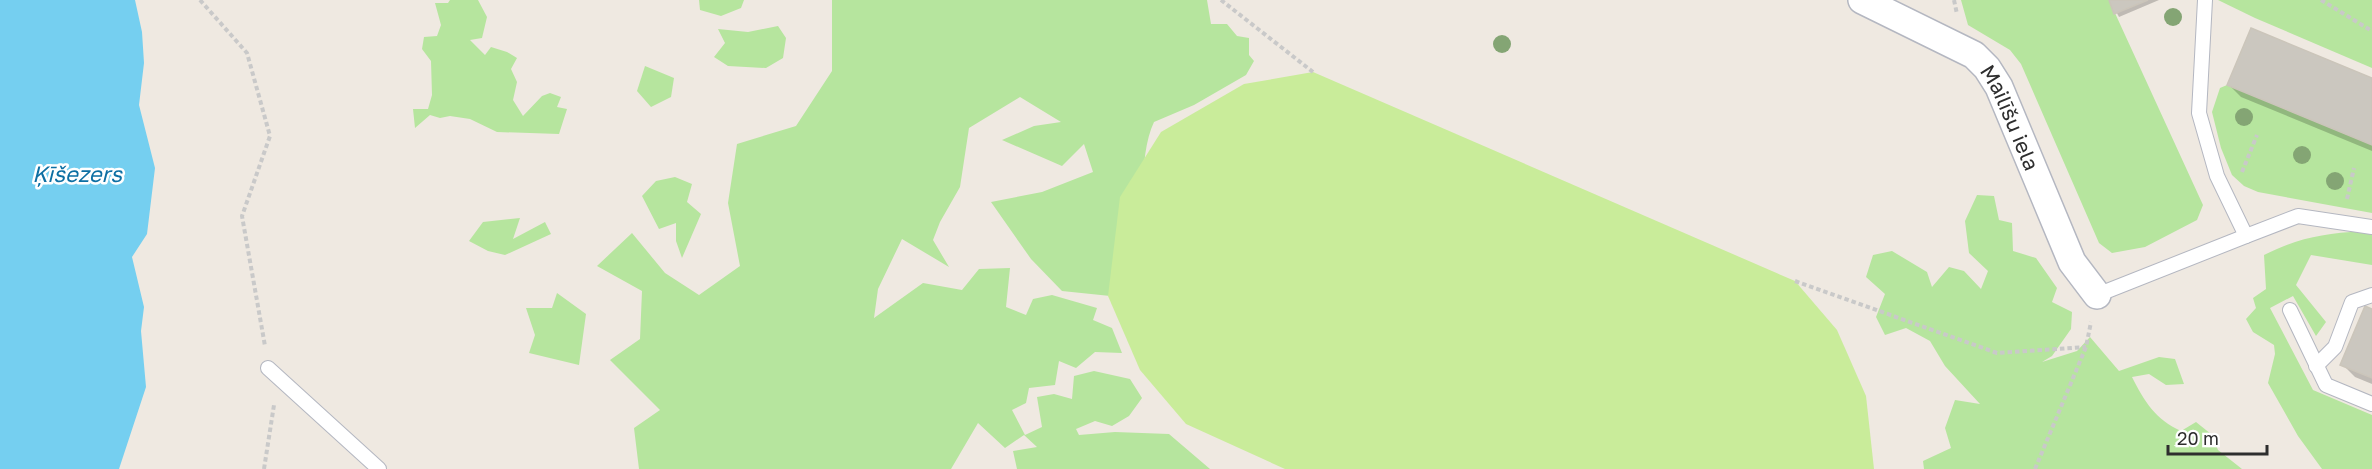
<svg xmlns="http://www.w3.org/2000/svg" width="2372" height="469" viewBox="0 0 2372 469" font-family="'Golos Text',sans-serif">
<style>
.green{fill:#b6e59e}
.pitch{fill:#c9ec9a}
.water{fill:#75cff0}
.shadow{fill:#0003}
.building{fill:#cbc7bf;stroke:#cbc5ba;stroke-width:1.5}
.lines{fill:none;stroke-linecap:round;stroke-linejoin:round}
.service-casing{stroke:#b4b7c1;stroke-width:16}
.minor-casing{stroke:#b4b7c1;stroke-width:30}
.path{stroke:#c9c9c9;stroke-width:4;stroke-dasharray:4.5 3;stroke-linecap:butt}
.service{stroke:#fff;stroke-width:14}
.minor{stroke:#fff;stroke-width:27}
.tree{fill:#84a574}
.labels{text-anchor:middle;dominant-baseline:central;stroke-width:5;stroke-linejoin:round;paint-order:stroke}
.street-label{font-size:21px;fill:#2e2e2e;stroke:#fff}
.water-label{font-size:22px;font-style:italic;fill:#0d6fa3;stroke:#fff}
</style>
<rect width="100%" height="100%" fill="#efe9e1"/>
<!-- green -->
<g class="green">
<path d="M450,0H478L487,17L482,38L470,40L485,55L491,47L507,52L517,58L511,69L517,82L513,100L523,116L542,96L550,93L561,97L557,107L567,109L559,134L497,132L470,119L450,116L440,118L430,115L415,128L413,109H428L432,95L431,61L422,49L424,37L437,36L441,25L435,3H448Z"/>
<path d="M699,0H744L741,8L721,16L700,10Z"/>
<path d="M832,0H1207L1211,24H1227L1237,36L1249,38V55L1254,61L1246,75L1194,105L1154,122C1134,164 1147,252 1149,300L1062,291L1031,259L991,202L1042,192L1093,172L1084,144L1062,166L1002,140L1034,126L1061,122L1020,97L969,128L960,187L940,222L933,240L949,267L902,239L878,289L874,318L923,283L962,290L979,269L1010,268L1006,307L1026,315L1033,299L1052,295L1097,308L1093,320L1112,328L1122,353L1095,352L1076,368L1059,361L1055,385L1029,388L1026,403L1012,410L1025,435L1042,427L1037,397L1054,394L1072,399L1074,376L1094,371L1130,379L1142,398L1129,416L1112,426L1095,421L1076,429L1079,435L1115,432L1169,434L1210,469H1017L1013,451L1037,447L1024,435L1005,448L978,423L951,469H639L634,428L660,410L610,360L640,339L642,291L597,266L632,233L665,273L699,295L740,266L728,203L737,144L796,126L832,71Z"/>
<path d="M1961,0H2109L2203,205L2197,220L2145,247L2112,253L2099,243L2021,64L2010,50L1968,25Z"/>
<path d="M2218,0H2372V68L2255,18Z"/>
<path d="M778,26L786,38L783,58L766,68L728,66L714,57L725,43L718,29L748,32Z"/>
<path d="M645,66L674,78L671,97L651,107L637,91Z"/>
<path d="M2227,85L2372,145V213L2258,192L2244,186L2232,175L2221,148L2212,112L2220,88Z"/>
<path d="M675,177L692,184L687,202L701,214L682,258L676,241V223L659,229L642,196L656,181Z"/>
<path d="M1977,195L1994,196L1999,220L2012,223L2013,251L2036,258L2057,288L2052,302L2072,312L2071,329L2052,356L2042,362L2077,351L2090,337L2119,371L2159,357L2175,359L2184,384L2166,385L2149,374L2132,377C2144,401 2156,420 2181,431L2196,422L2211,434L2218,450L2242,469H1924L1923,461L1951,448L1945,428L1955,400L1980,404L1945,366L1930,341L1906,328L1885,335L1876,317L1885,294L1866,277L1873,255L1892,251L1927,272L1932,287L1949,267L1964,271L1981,289L1988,271L1969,253L1965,221Z"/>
<path d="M520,218L513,239L545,222L551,234L505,255L488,251L469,241L483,222Z"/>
<path d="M2362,231L2372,232V265L2311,255L2296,285L2326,322L2316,336L2293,296L2270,308L2313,390L2372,415V469H2322L2298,436L2268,383L2275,354L2274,345L2253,332L2246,319L2256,308L2253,298L2266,289L2264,255C2300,237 2323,234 2362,231Z"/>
<path d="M557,293L586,314L579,365L529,353L535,335L526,308H552Z"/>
</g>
<!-- pitch -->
<path class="pitch" d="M1313,72L1795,281L1837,330L1866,396L1874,469H1285L1186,424L1140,370L1108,296L1120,197L1161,132L1244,84Z"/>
<!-- water -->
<path class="water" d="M0,0H135L142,32L144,63L139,105L155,168L147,234L132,257L144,307L141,331L146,387L119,469H0Z"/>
<!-- shadow -->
<g class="shadow">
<path d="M2110,0H2159L2119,17Z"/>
<path d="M2372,80V151L2241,97L2229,85Z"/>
<path d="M2372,311V384L2355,377L2342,364Z"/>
</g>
<!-- building -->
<g class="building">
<path d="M2109,0H2148L2114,14Z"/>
<path d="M2251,28L2372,78V145L2227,85Z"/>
<path d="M2365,306L2372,309V378L2340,365Z"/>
</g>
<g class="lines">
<defs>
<g id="service">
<path d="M2205,0L2199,113L2217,176L2246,236L2298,216L2372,227"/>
<path d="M2097,295L2246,236"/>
<path d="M2290,310L2326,385L2372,404"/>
<path d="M2316,366L2335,347L2352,302L2372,295"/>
<path d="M268,368L379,469"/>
</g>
<g id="minor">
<path id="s1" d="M1862,0L1974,55L1987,68L1999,87L2072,262L2097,295"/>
</g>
</defs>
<!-- service casing -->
<use href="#service" class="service-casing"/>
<!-- minor casing -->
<use href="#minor" class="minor-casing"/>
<!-- path -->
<g class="path">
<path d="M200,0L247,53L270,136L242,216L265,346"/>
<path d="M1221,0L1313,72"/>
<path d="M1954,0L1957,14"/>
<path d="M2321,0L2372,31"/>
<path d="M2242,172L2257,135"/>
<path d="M2347,199L2354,168"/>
<path d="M1795,281L1997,353L2086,347"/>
<path d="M264,469L274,405"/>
<path d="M2035,469L2086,347L2091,322"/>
</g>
<!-- service -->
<use href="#service" class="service"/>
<!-- minor -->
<use href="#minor" class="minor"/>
</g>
<!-- trees -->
<g class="tree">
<circle cx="2173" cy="17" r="9"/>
<circle cx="1502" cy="44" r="9"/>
<circle cx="2244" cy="117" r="9"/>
<circle cx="2302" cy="155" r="9"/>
<circle cx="2335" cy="181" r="9"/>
</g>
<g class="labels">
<!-- street labels -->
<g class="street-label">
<text stroke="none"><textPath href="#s1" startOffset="198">Mailīšu iela</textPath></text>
</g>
<!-- water labels -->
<g class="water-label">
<text x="77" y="173">Ķīšezers</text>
</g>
</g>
<!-- scale -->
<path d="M2168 445v9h99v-9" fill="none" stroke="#2e2e2e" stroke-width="3"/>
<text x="2177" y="445" font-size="18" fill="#2e2e2e" stroke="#ffffff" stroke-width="4.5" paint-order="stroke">20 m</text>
</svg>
